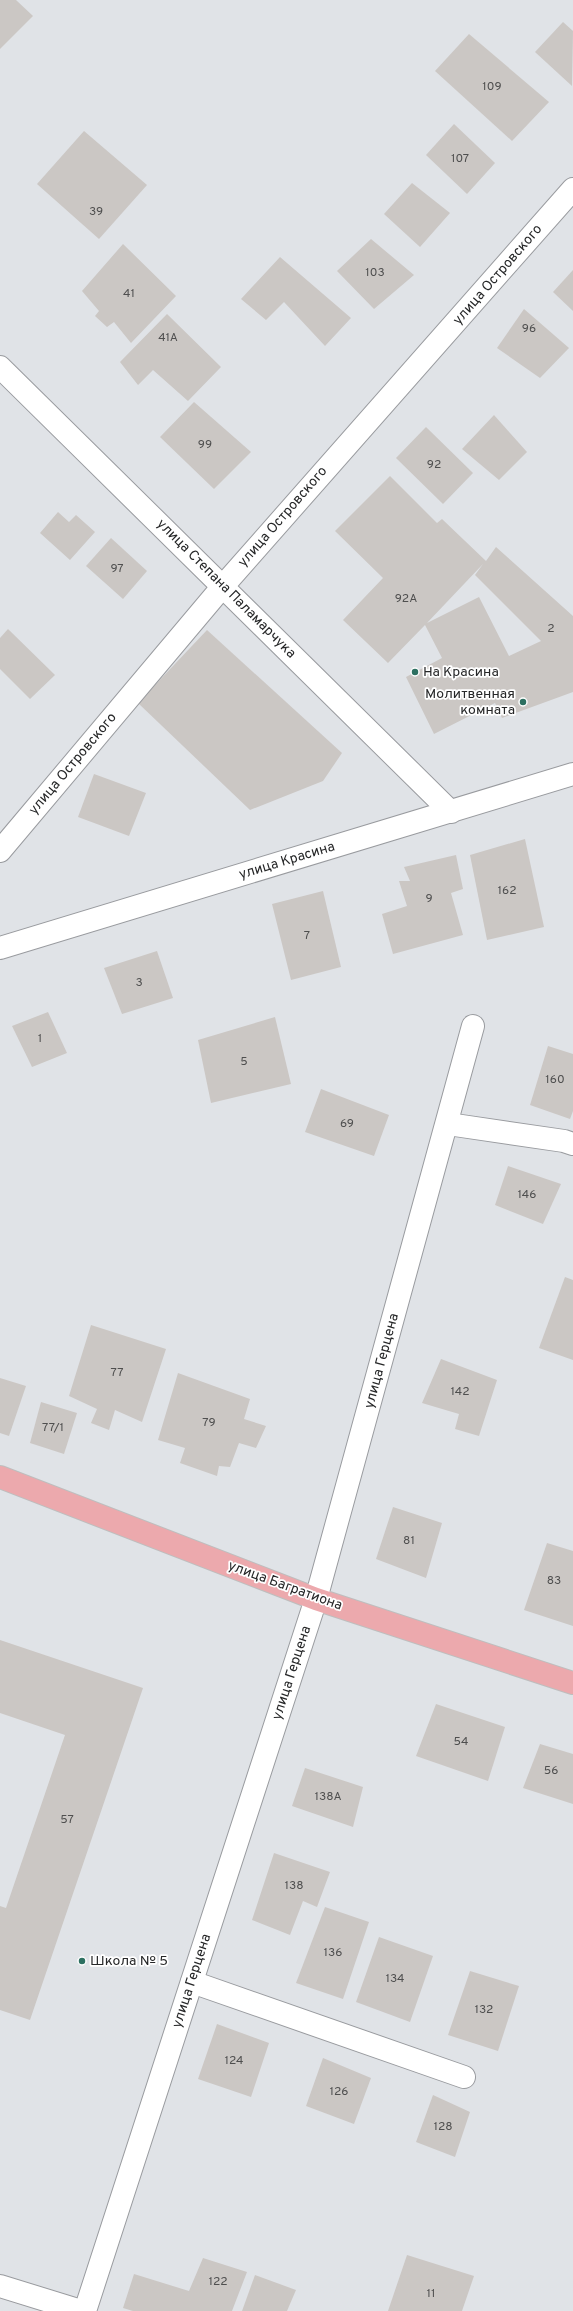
<svg xmlns="http://www.w3.org/2000/svg" width="573" height="2311" viewBox="0 0 573 2311" font-family="Overpass,sans-serif">
<style>
.building{fill:#cbc7c4;fill-rule:evenodd}
.lines{fill:none;stroke-linecap:round;stroke-linejoin:round}
.minor-casing{stroke:#999b9f;stroke-width:24}
.major-casing{stroke:#bebebe;stroke-width:24}
.minor{stroke:#fff;stroke-width:22}
.major{stroke:#eca9ad;stroke-width:22}
.poi-dot{fill:#2d7061;stroke:#fff;stroke-width:1.5}
.labels{text-anchor:middle;dominant-baseline:central;stroke-width:3.5;stroke-linejoin:round;paint-order:stroke}
.number-label{font-size:12px;fill:#4f4f4f}
.street-label{font-size:14px;fill:#262728;stroke:#fff}
.poi-label{font-size:14px;fill:#262728;stroke:#fff;text-anchor:start}
</style>
<rect width="100%" height="100%" fill="#e0e3e7"/>
<!-- building -->
<g class="building">
<path d="M0,0H16L33,16L0,49Z"/>
<path d="M563,22L573,31L572,86L535,52Z"/>
<path d="M469,34L549,102L512,141L435,71Z"/>
<path d="M454,124L495,163L467,194L426,155Z"/>
<path d="M84,131L147,185L99,239L37,184Z"/>
<path d="M412,183L450,213L420,247L384,214Z"/>
<path d="M371,239L414,275L374,309L337,271Z"/>
<path d="M123,244L176,296L131,343L114,322L107,327L95,316L99,311L82,291Z"/>
<path d="M280,257L351,318L325,346L284,302L266,320L241,299Z"/>
<path d="M573,270V311L553,292Z"/>
<path d="M524,309L569,348L540,378L497,348Z"/>
<path d="M167,314L221,367L188,401L153,370L138,385L120,362Z"/>
<path d="M194,402L251,452L214,489L160,437Z"/>
<path d="M494,415L527,452L499,480L462,449Z"/>
<path d="M426,427L473,473L443,504L396,458Z"/>
<path d="M390,476L437,523L442,519L486,561L496,547L573,616V692L502,718L495,703L434,734L406,677L442,658L425,625L388,663L343,620L383,578L335,531ZM483,564L475,575L541,641L509,656L479,597L427,623Z"/>
<path d="M58,512L69,522L76,515L95,532L70,560L40,533Z"/>
<path d="M111,538L147,571L123,599L86,566Z"/>
<path d="M8,629L55,675L30,699L0,669V638Z"/>
<path d="M207,630L342,753L323,781L250,810L138,703Z"/>
<path d="M94,774L146,793L129,836L78,817Z"/>
<path d="M525,839L544,927L487,940L470,855Z"/>
<path d="M456,855L463,889L451,893L463,935L393,954L382,914L407,906L399,881H410L404,867Z"/>
<path d="M323,891L341,967L291,980L272,904Z"/>
<path d="M157,951L173,998L122,1014L104,968Z"/>
<path d="M48,1012L67,1053L32,1067L12,1026Z"/>
<path d="M275,1017L291,1084L211,1103L198,1040Z"/>
<path d="M548,1046L573,1054V1111L570,1119L530,1105Z"/>
<path d="M321,1089L389,1115L374,1156L305,1132Z"/>
<path d="M508,1166L561,1184L543,1224L495,1205Z"/>
<path d="M565,1277L573,1280V1360L539,1348Z"/>
<path d="M91,1325L166,1349L142,1422L115,1410L109,1430L91,1423L97,1409L69,1396Z"/>
<path d="M441,1359L497,1380L479,1436L455,1429L459,1414L422,1403Z"/>
<path d="M178,1373L250,1399L244,1419L266,1426L256,1448L239,1443L230,1467L219,1466L217,1476L180,1463L185,1448L158,1440Z"/>
<path d="M0,1378L26,1386L9,1436L0,1433Z"/>
<path d="M41,1402L77,1413L64,1454L30,1443Z"/>
<path d="M393,1507L442,1523L426,1578L376,1559Z"/>
<path d="M547,1543L573,1551V1626L524,1610Z"/>
<path d="M0,1640L143,1688L30,2020L0,2010V1906L6,1908L65,1735L0,1713Z"/>
<path d="M436,1704L505,1727L488,1781L416,1756Z"/>
<path d="M540,1744L573,1754V1804L523,1788Z"/>
<path d="M305,1768L363,1787L353,1827L292,1806Z"/>
<path d="M274,1853L330,1872L317,1907L303,1901L290,1935L252,1920Z"/>
<path d="M325,1907L369,1922L343,1999L296,1983Z"/>
<path d="M379,1937L433,1956L410,2022L356,2002Z"/>
<path d="M470,1971L519,1986L498,2051L448,2035Z"/>
<path d="M217,2024L269,2043L251,2097L198,2079Z"/>
<path d="M323,2058L371,2078L354,2124L306,2106Z"/>
<path d="M433,2095L470,2112L455,2157L416,2142Z"/>
<path d="M407,2255L474,2276L462,2311H388Z"/>
<path d="M203,2258L247,2272L232,2311H133L123,2308L134,2274L189,2291Z"/>
<path d="M255,2275L296,2290L287,2311H242Z"/>
</g>
<g class="lines">
<defs>
<g id="minor">
<path d="M0,367L451,812"/>
<path d="M0,851L223,586L573,189"/>
<path d="M0,948L573,774"/>
<path d="M448,1124L564,1141L573,1144"/>
<path d="M192,1982L464,2077"/>
<path d="M0,2286L81,2311"/>
<path d="M85,2311L316,1599L473,1026"/>
</g>
<path id="major" d="M0,1477L316,1599L573,1683"/>
</defs>
<!-- minor casing -->
<use href="#minor" class="minor-casing"/>
<!-- major casing -->
<use href="#major" class="major-casing"/>
<!-- minor -->
<use href="#minor" class="minor"/>
<!-- major -->
<use href="#major" class="major"/>
</g>
<!-- markers -->
<g class="poi-dot">
<circle cx="415" cy="672" r="4"/>
<circle cx="523" cy="702" r="4"/>
<circle cx="82" cy="1961" r="4"/>
</g>
<g class="labels">
<!-- number labels -->
<g class="number-label">
<text x="492" y="87">109</text>
<text x="460" y="159">107</text>
<text x="96" y="212">39</text>
<text x="375" y="273">103</text>
<text x="129" y="294">41</text>
<text x="529" y="329">96</text>
<text x="168" y="338">41А</text>
<text x="205" y="445">99</text>
<text x="434" y="465">92</text>
<text x="117" y="569">97</text>
<text x="406" y="599">92А</text>
<text x="551" y="629">2</text>
<text x="507" y="891">162</text>
<text x="429" y="899">9</text>
<text x="307" y="936">7</text>
<text x="139" y="983">3</text>
<text x="40" y="1039">1</text>
<text x="244" y="1062">5</text>
<text x="555" y="1080">160</text>
<text x="347" y="1124">69</text>
<text x="527" y="1195">146</text>
<text x="117" y="1373">77</text>
<text x="460" y="1392">142</text>
<text x="209" y="1423">79</text>
<text x="53" y="1428">77/1</text>
<text x="409" y="1541">81</text>
<text x="554" y="1581">83</text>
<text x="461" y="1742">54</text>
<text x="551" y="1771">56</text>
<text x="328" y="1797">138А</text>
<text x="67" y="1820">57</text>
<text x="294" y="1886">138</text>
<text x="333" y="1953">136</text>
<text x="395" y="1979">134</text>
<text x="484" y="2010">132</text>
<text x="234" y="2061">124</text>
<text x="339" y="2092">126</text>
<text x="443" y="2127">128</text>
<text x="218" y="2282">122</text>
<text x="431" y="2294">11</text>
</g>
<!-- street labels -->
<g class="street-label">
<text transform="translate(498 275) rotate(-49)">улица Островского</text>
<text transform="translate(283 517) rotate(-49)">улица Островского</text>
<text transform="translate(226 589) rotate(45)">улица Степана Паламарчука</text>
<text transform="translate(73 764) rotate(-50)">улица Островского</text>
<text transform="translate(287 861) rotate(-17)">улица Красина</text>
<text transform="translate(382 1361) rotate(-75)">улица Герцена</text>
<text transform="translate(285 1586) rotate(20)">улица Багратиона</text>
<text transform="translate(292 1673) rotate(-72)">улица Герцена</text>
<text transform="translate(192 1981) rotate(-72)">улица Герцена</text>
</g>
<!-- poi labels -->
<g class="poi-label">
<text x="423" y="672">На Красина</text>
<text x="515" y="694" text-anchor="end">Молитвенная<tspan x="515" dy="16">комната</tspan></text>
<text x="90" y="1961">Школа № 5</text>
</g>
</g>
</svg>
